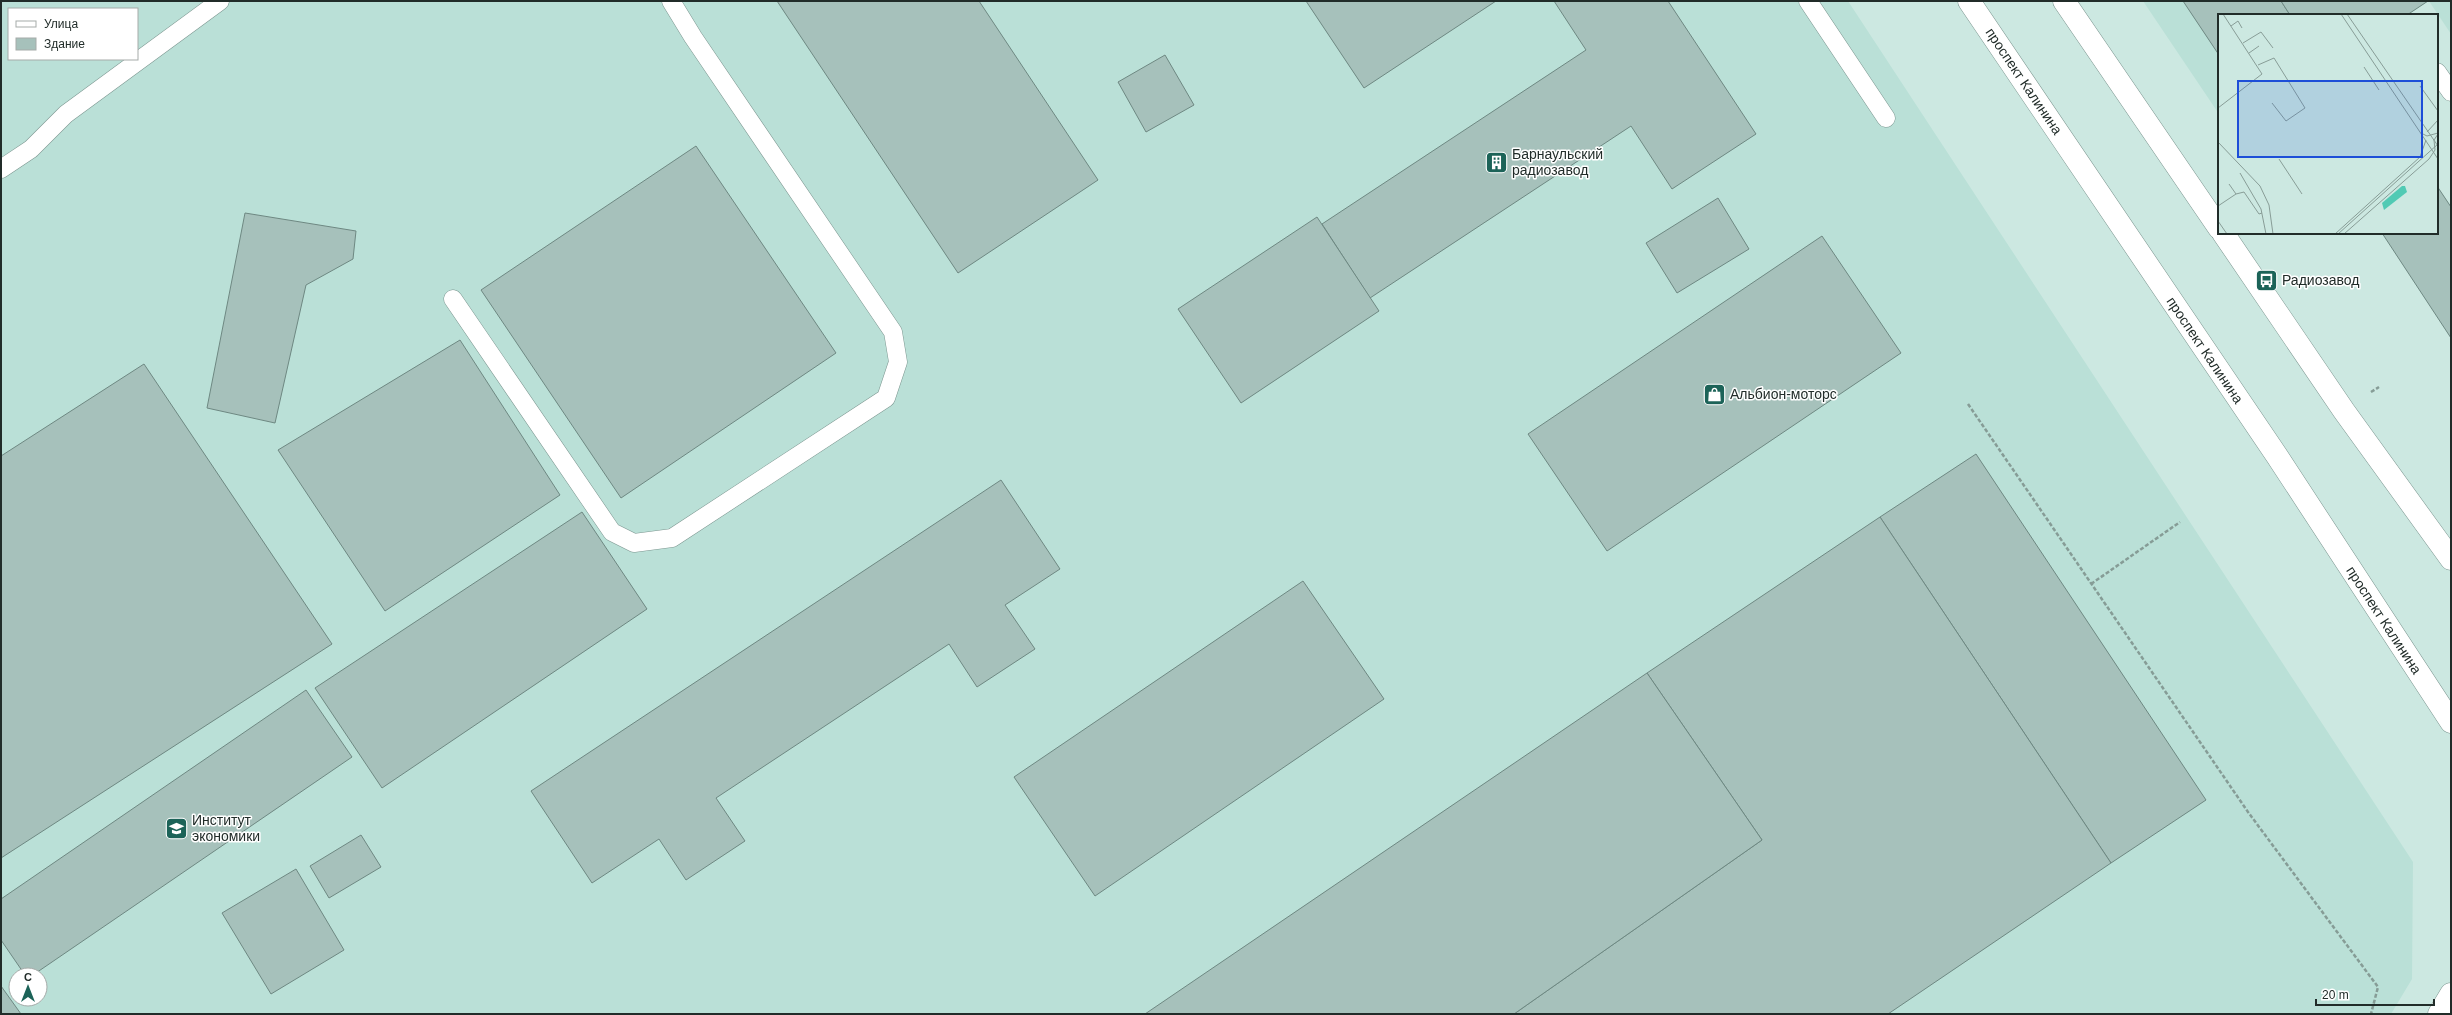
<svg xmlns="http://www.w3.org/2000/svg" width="2452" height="1015" viewBox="0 0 2452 1015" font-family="Helvetica,sans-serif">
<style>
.built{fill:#bae0d7;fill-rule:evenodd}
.building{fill:#a6c1bb;stroke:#6e8882}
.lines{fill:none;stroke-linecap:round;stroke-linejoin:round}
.lane-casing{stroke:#7c9690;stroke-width:19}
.street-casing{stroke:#7c9690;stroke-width:23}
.secondary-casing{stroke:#7c9690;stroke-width:23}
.path{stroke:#869c96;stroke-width:2.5;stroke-dasharray:4 2;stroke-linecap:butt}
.lane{stroke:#fff;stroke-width:18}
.street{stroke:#fff;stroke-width:22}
.secondary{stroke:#fff;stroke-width:22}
.labels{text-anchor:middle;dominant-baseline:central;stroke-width:3;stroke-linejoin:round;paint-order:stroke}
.street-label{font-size:14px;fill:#212c29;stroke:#fff}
.poi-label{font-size:14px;fill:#212c29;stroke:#fff;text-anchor:start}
.inset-road{fill:none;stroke:#889d97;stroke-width:1}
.view{fill:#1d4ed8;fill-opacity:0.15;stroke:#1d4ed8;stroke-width:2}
.inset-edge{fill:none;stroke:#212c29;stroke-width:2}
</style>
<rect width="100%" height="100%" fill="#cce8e1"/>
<!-- built -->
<g class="built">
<path d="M1,1H1848L2413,862L2412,979L2391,1014H1ZM9,9H137V59H9ZM16,975H40V999H16Z"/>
<path d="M2143,1H2428L2407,15H2219V114Z"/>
<path d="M2429,1H2451V34Z"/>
</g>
<!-- building -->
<g class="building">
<path d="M777,1H979L1098,180L958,273Z"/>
<path d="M1306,1H1496L1364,88Z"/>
<path d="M1554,1H1668L1756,134L1672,189L1631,126L1370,298L1322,224L1586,50Z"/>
<path d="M2183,1H2281L2290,15H2219V55Z"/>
<path d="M2281,1H2428L2407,15H2290Z"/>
<path d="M1165,55L1194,105L1146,132L1118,82Z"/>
<path d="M696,146L836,353L621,498L481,290Z"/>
<path d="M2437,186L2451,207V338L2382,233H2437Z"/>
<path d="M1718,198L1749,249L1677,293L1646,243Z"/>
<path d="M245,213L356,231L353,259L306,285L275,423L207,408Z"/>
<path d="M1317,217L1379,311L1241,403L1178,309Z"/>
<path d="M1822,236L1901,353L1607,551L1528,434Z"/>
<path d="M460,340L560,495L385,611L278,450Z"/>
<path d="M144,364L332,644L1,858V456Z"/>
<path d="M1976,454L2206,800L2111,863L1880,517Z"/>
<path d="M1001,480L1060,569L1005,605L1035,649L977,687L949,644L716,798L745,841L686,880L659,839L592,883L531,791Z"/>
<path d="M582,512L647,609L382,788L315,688Z"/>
<path d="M1880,517L2111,863L1888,1014H1514L1762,840L1647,673Z"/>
<path d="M1303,581L1384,699L1095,896L1014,777Z"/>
<path d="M1647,673L1762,840L1514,1014H1145Z"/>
<path d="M306,690L352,757L33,975H25L1,940V899Z"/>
<path d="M361,835L381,867L329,898L310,866Z"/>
<path d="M296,869L344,950L271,994L222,913Z"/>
<path d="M1,986L21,1014H1Z"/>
</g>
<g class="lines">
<defs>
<g id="lane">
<path d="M1808,1L1886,118"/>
<path d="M2437,72L2451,92"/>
<path d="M1,169L31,149L66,114L220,1"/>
<path d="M453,299L612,532L634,543L672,538L886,398L898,362L893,332L693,37L671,1"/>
</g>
<path id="street" d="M2439,1014L2451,994"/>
<g id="secondary">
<path d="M1969,1L2277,456L2451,722"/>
<path d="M2064,1L2219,228"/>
<path d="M2223,233L2344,411L2451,559"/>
</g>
</defs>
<!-- lane casing -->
<use href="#lane" class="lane-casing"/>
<!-- street casing -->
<use href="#street" class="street-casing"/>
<!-- secondary casing -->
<use href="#secondary" class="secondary-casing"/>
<!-- path -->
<g class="path">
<path d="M2371,392L2379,387"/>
<path d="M1968,404L2248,812L2378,987L2371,1014"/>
<path d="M2091,584L2180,522"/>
</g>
<!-- lane -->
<use href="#lane" class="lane"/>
<!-- street -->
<use href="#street" class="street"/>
<!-- secondary -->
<use href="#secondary" class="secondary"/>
</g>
<!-- icons -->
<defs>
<symbol id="building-square" viewBox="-11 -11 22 22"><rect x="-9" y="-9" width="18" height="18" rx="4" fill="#1c6358" stroke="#fff"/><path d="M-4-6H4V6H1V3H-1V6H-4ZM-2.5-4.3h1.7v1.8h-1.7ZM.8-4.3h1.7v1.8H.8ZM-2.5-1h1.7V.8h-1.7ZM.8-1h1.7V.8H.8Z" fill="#fff"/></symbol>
<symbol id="bus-square" viewBox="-11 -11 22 22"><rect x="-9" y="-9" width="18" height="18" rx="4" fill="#1c6358" stroke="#fff"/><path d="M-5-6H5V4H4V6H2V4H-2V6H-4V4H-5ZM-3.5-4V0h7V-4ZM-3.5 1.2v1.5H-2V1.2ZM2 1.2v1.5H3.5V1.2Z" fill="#fff"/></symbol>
<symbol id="shop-square" viewBox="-11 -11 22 22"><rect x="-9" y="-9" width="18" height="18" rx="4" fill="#1c6358" stroke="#fff"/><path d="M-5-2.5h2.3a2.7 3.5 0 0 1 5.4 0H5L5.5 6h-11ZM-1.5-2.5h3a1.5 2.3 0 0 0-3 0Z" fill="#fff"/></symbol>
<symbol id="university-square" viewBox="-11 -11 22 22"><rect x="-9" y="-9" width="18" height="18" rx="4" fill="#1c6358" stroke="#fff"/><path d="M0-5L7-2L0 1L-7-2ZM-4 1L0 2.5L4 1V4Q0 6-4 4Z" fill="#fff"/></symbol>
</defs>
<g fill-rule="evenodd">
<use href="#building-square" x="1484" y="150" width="25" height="25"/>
<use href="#bus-square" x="2254" y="268" width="25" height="25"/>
<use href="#shop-square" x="1702" y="382" width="25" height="25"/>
<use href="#university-square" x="164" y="816" width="25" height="25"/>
</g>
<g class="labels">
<!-- street labels -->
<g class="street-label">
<text transform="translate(2024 81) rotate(56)">проспект Калинина</text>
<text transform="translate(2205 350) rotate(56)">проспект Калинина</text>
<text transform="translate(2384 620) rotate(57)">проспект Калинина</text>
</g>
<!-- poi labels -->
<g class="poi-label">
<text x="1512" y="154">Барнаульский<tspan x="1512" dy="16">радиозавод</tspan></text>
<text x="2282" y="280">Радиозавод</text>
<text x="1730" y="394">Альбион-моторс</text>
<text x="192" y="820">Институт<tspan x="192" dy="16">экономики</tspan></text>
</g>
</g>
<!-- overview -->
<g transform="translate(2218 14)">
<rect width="220" height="220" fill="#cce8e1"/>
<path d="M184,172H187L189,178L166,196L164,189Z" fill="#51cab4"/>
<path class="inset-road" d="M123,0L220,145M129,0L220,132M13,12L20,7L24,14M25,29L43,18L55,34M31,39L41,32M40,51L56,44L87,94L68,107L54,89M146,53L161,76M202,72L220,97M0,94L44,60L5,0M209,118L220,106M203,119L209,122L220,119M0,128L42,172L51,191L55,220M61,145L84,180M22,159L43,195L48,220M18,180L26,178L41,200L44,199M0,192L18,180L11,170M0,207L9,220M117,220L202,143L208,126M120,220L220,130M126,220L211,145L217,136L216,126L220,120"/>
<path class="view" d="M20,67H204V143H20Z"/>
<rect width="220" height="220" class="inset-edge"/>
</g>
<!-- border -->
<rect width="2452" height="1015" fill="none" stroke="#212c29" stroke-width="4"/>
<!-- legend -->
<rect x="8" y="8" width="130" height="52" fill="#ffffff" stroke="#a6aba9"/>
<rect x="16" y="21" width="20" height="6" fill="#ffffff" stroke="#a6aba9"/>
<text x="44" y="28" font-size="12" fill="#212c29">Улица</text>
<rect x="16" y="38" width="20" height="12" fill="#a6c1bb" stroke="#a6aba9"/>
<text x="44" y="48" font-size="12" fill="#212c29">Здание</text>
<!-- north arrow -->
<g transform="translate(28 987)"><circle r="19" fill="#ffffff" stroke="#a6aba9"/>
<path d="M0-3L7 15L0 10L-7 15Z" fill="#1c6358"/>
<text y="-6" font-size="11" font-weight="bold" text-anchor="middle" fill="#212c29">С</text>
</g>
<!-- scale -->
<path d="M2316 999v6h118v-6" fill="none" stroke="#212c29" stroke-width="2"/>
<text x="2322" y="999" font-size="12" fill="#212c29" stroke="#ffffff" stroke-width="3" paint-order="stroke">20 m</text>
</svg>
